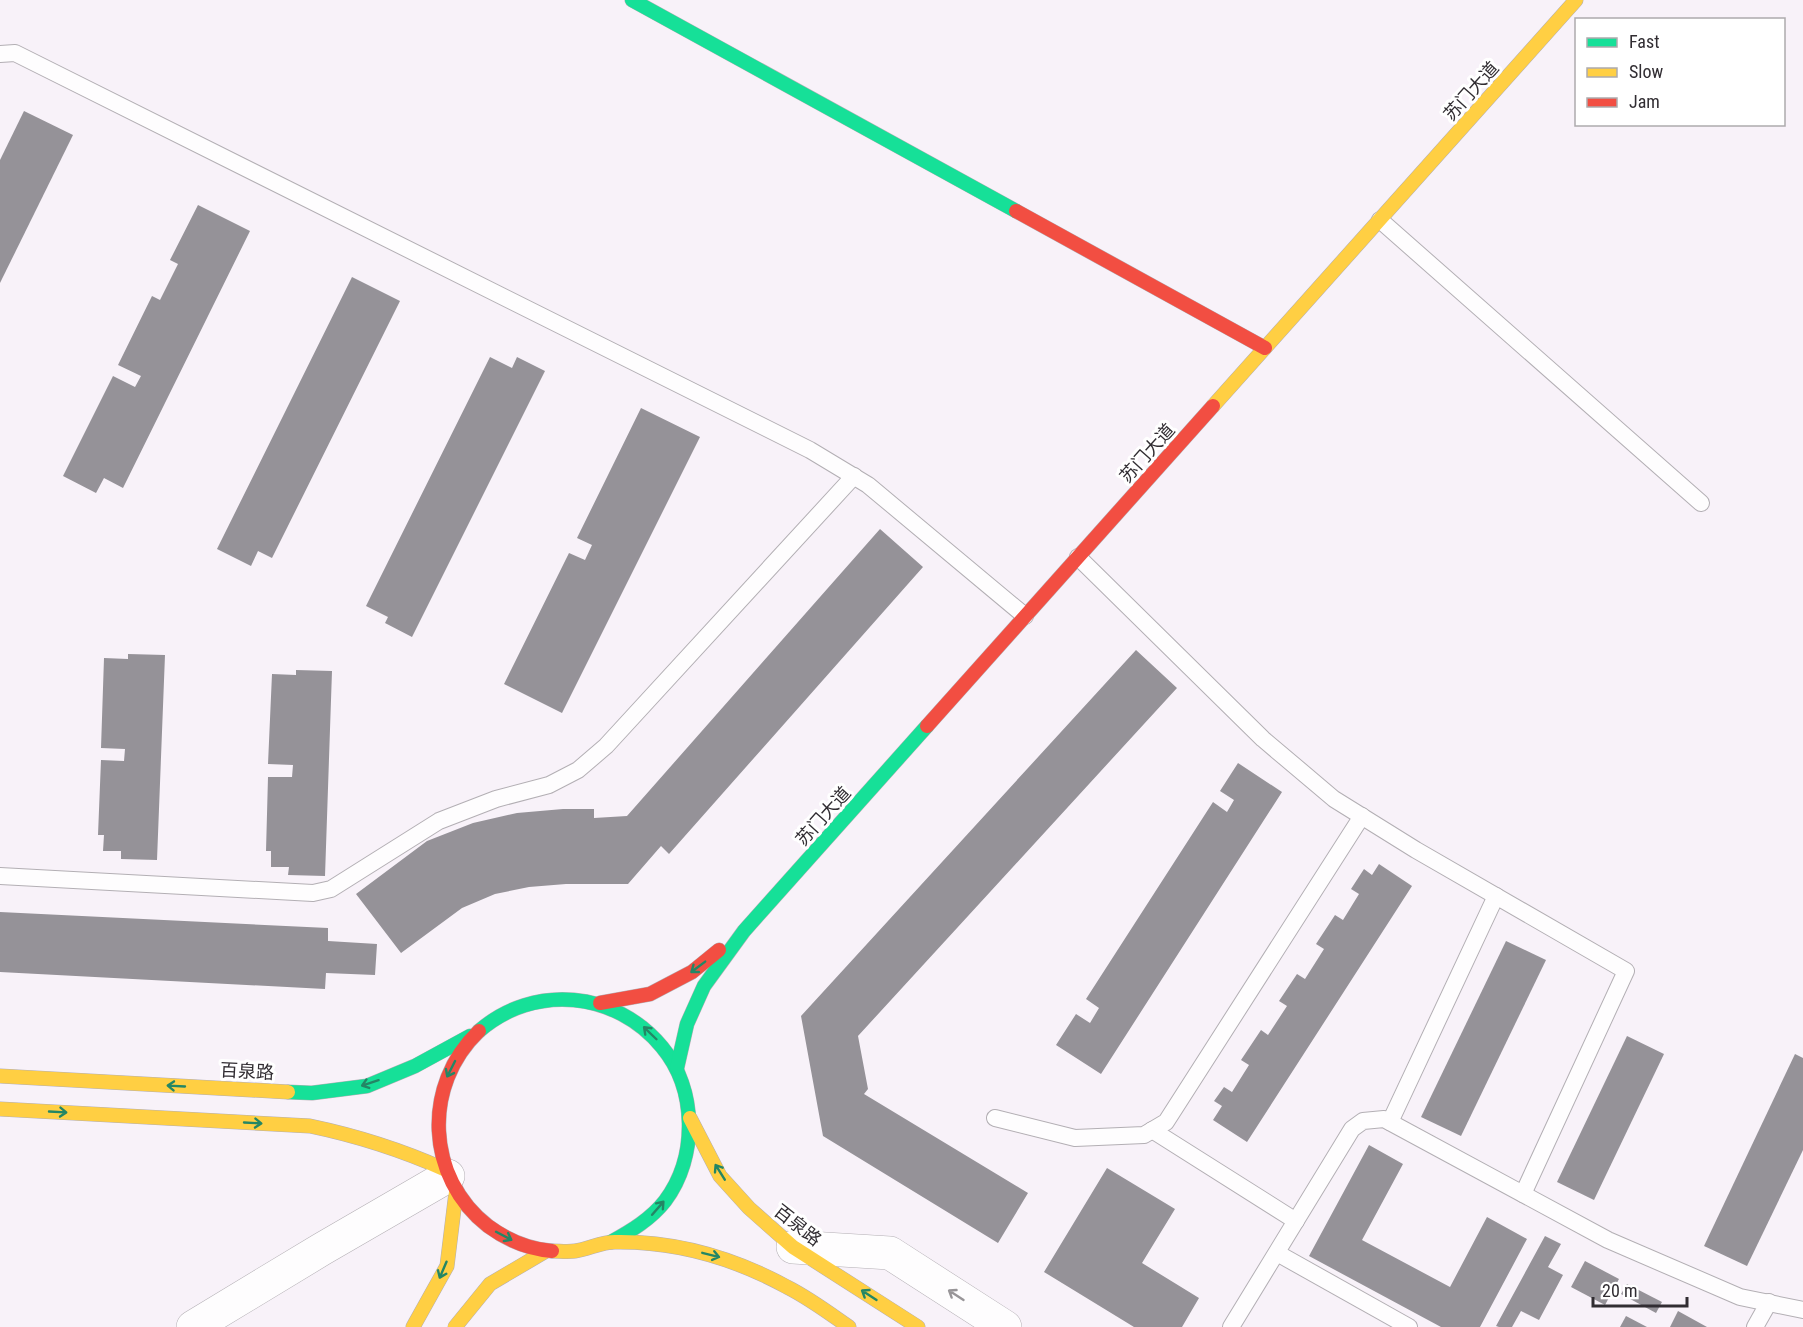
<svg xmlns="http://www.w3.org/2000/svg" width="1803" height="1327" viewBox="0 0 1803 1327" font-family="'Roboto Condensed','Noto Sans SC',sans-serif">
<style>
.building{fill:#959298}
.lines{fill:none;stroke-linecap:round;stroke-linejoin:round}
.lane-casing{stroke:#b3afb4;stroke-width:18}
.street-casing{stroke:#b3afb4;stroke-width:34}
.fast-casing{stroke:#b3afb4;stroke-width:15}
.slow-casing{stroke:#b3afb4;stroke-width:15}
.jam-casing{stroke:#b3afb4;stroke-width:15}
.lane{stroke:#fefdfe;stroke-width:16}
.street{stroke:#fefdfe;stroke-width:33}
.fast{stroke:#16e098;stroke-width:14}
.slow{stroke:#ffcf43;stroke-width:14}
.jam{stroke:#f24e42;stroke-width:14}
.oneway{stroke:#248665}
.oneway2{stroke:#989598}
.labels{text-anchor:middle;dominant-baseline:central;stroke-width:6;stroke-linejoin:round;paint-order:stroke}
.street-label{font-size:18px;fill:#312d32;stroke:#fff}
</style>
<rect width="100%" height="100%" fill="#f8f2f9"/>
<!-- building -->
<g class="building">
<path d="M24,111L73,135L0,283V160Z"/>
<path d="M198,205L250,231L123,488L104,478L96,493L63,476L113,376L135,387L141,376L118,365L152,296L160,300L178,264L170,260Z"/>
<path d="M352,277L400,301L272,558L258,551L251,566L217,549Z"/>
<path d="M490,357L512,368L517,357L545,371L412,637L385,623L388,617L366,606Z"/>
<path d="M641,408L700,437L562,713L504,684L569,553L585,560L592,545L577,538Z"/>
<path d="M880,529L923,567L669,854L661,846L628,884H566L529,887L495,894L462,908L401,953L356,894L427,841L473,823L517,813L563,809H594V818L627,816Z"/>
<path d="M1136,650L1177,688L858,1036L868,1089L864,1094L1028,1193L998,1243L823,1136L801,1016Z"/>
<path d="M128,654L165,655L157,860L121,859V851H103L104,835H98L101,760L124,761L125,749L101,748L104,658L128,659Z"/>
<path d="M296,670L332,671L325,876L288,875L289,867H271V851H266L268,777H292L293,765L268,764L272,674L296,675Z"/>
<path d="M1238,763L1282,792L1101,1074L1056,1045L1076,1014L1090,1023L1099,1008L1086,999L1213,802L1227,812L1234,800L1220,791Z"/>
<path d="M1379,864L1412,886L1247,1142L1213,1120L1222,1106L1214,1101L1224,1087L1232,1092L1249,1065L1241,1060L1261,1030L1268,1035L1287,1006L1279,1001L1297,974L1305,979L1324,949L1316,944L1335,915L1343,920L1359,894L1351,889L1364,869L1372,875Z"/>
<path d="M0,912L328,928V941L377,944L375,975L326,973L325,989L0,972Z"/>
<path d="M1506,941L1546,960L1461,1136L1421,1117Z"/>
<path d="M1627,1036L1664,1054L1594,1200L1557,1182Z"/>
<path d="M1795,1054L1803,1058V1150L1747,1266L1704,1246Z"/>
<path d="M1369,1145L1403,1164L1362,1240L1450,1287L1487,1217L1527,1239L1480,1327H1441L1309,1256Z"/>
<path d="M1107,1168L1175,1209L1142,1263L1199,1298L1182,1327H1134L1044,1272Z"/>
<path d="M1545,1236L1561,1244L1548,1267L1563,1275L1539,1320L1521,1311L1512,1327H1499L1496,1326Z"/>
<path d="M1585,1261L1619,1279L1605,1305L1571,1287Z"/>
<path d="M1627,1284L1662,1302L1656,1313L1621,1294Z"/>
<path d="M1678,1311L1707,1327H1670Z"/>
<path d="M1626,1316L1647,1327H1620Z"/>
</g>
<g class="lines">
<defs>
<g id="lane">
<path d="M0,54L15,53L810,450L868,485L1025,616"/>
<path d="M1380,220L1701,503"/>
<path d="M1078,557L1263,739L1334,799L1416,850L1626,971L1523,1194"/>
<path d="M0,876L313,893L331,889L439,821L496,799L549,785L578,770L606,746L854,476"/>
<path d="M995,1118L1075,1138L1144,1135L1166,1122L1362,816"/>
<path d="M1390,1122L1496,896"/>
<path d="M1152,1130L1296,1221"/>
<path d="M1277,1253L1409,1327"/>
<path d="M1231,1327L1352,1129L1363,1121L1384,1119L1608,1240L1740,1297L1803,1310"/>
<path d="M1755,1327L1769,1302"/>
</g>
<g id="street">
<path d="M793,1247L890,1253L1005,1327"/>
<path d="M193,1327L322,1249L448,1176"/>
</g>
<g id="fast">
<path d="M632,0L1016,211"/>
<path d="M479,1031C534,983 616,991 662,1047C697,1089 698,1157 665,1201C651,1219 631,1231 611,1242"/>
<path d="M677,1068L687,1024L704,986L744,931L927,726"/>
<path d="M288,1092L312,1093L367,1086L415,1066L470,1036"/>
</g>
<g id="slow">
<path d="M1213,406L1576,0"/>
<path d="M0,1076L288,1092"/>
<path d="M0,1109L310,1126C358,1136 399,1149 444,1169"/>
<path d="M690,1118L720,1176L749,1208L793,1247L918,1327"/>
<path d="M552,1251C560,1251 567,1252 575,1251C589,1249 601,1242 615,1242C676,1241 734,1258 787,1287C809,1298 829,1313 849,1327"/>
<path d="M413,1327L447,1266L456,1192"/>
<path d="M455,1327L490,1284L546,1251"/>
</g>
<g id="jam">
<path d="M1016,211L1265,348"/>
<path d="M927,726L1213,406"/>
<path d="M600,1003L650,994L692,972L719,950"/>
<path d="M479,1031C422,1085 426,1178 488,1226C507,1240 529,1249 552,1251"/>
</g>
</defs>
<!-- lane casing -->
<use href="#lane" class="lane-casing"/>
<!-- street casing -->
<use href="#street" class="street-casing"/>
<!-- fast casing -->
<use href="#fast" class="fast-casing"/>
<!-- slow casing -->
<use href="#slow" class="slow-casing"/>
<!-- jam casing -->
<use href="#jam" class="jam-casing"/>
<!-- lane -->
<use href="#lane" class="lane"/>
<!-- street -->
<use href="#street" class="street"/>
<!-- fast -->
<use href="#fast" class="fast"/>
<!-- slow -->
<use href="#slow" class="slow"/>
<!-- jam -->
<use href="#jam" class="jam"/>
</g>
<!-- one-way arrows -->
<defs><path id="oneway-shaft" d="M-6 0H5M1.5-3L5.5 0L1.5 3" fill="none" stroke-width="1.6" stroke-linecap="round" stroke-linejoin="round" transform="scale(1.5)"/></defs>
<g class="oneway">
<use href="#oneway-shaft" transform="translate(698 967) rotate(143)"/>
<use href="#oneway-shaft" transform="translate(650 1033) rotate(-136)"/>
<use href="#oneway-shaft" transform="translate(451 1069) rotate(117)"/>
<use href="#oneway-shaft" transform="translate(370 1083) rotate(162)"/>
<use href="#oneway-shaft" transform="translate(176 1086) rotate(-177)"/>
<use href="#oneway-shaft" transform="translate(58 1112) rotate(3)"/>
<use href="#oneway-shaft" transform="translate(253 1123) rotate(3)"/>
<use href="#oneway-shaft" transform="translate(720 1172) rotate(-122)"/>
<use href="#oneway-shaft" transform="translate(658 1208) rotate(-49)"/>
<use href="#oneway-shaft" transform="translate(504 1236) rotate(28)"/>
<use href="#oneway-shaft" transform="translate(711 1255) rotate(14)"/>
<use href="#oneway-shaft" transform="translate(443 1270) rotate(113)"/>
<use href="#oneway-shaft" transform="translate(869 1295) rotate(-147)"/>
</g>
<use class="oneway2" href="#oneway-shaft" transform="translate(956 1295) rotate(-147)"/>
<g class="labels">
<!-- street labels -->
<g class="street-label">
<text transform="translate(1471 91) rotate(-48)">苏门大道</text>
<text transform="translate(1147 453) rotate(-48)">苏门大道</text>
<text transform="translate(823 816) rotate(-48)">苏门大道</text>
<text transform="translate(247 1071) rotate(3)">百泉路</text>
<text transform="translate(798 1225) rotate(38)">百泉路</text>
</g>
</g>
<!-- legend -->
<rect x="1575" y="18" width="210" height="108" fill="#ffffff" stroke="#adabad" stroke-width="1.5"/>
<rect x="1587" y="38" width="30" height="9" fill="#16e098" stroke="#adabad" stroke-width="1.5"/>
<text x="1629" y="48" font-size="18" fill="#312d32">Fast</text>
<rect x="1587" y="68" width="30" height="9" fill="#ffcf43" stroke="#adabad" stroke-width="1.5"/>
<text x="1629" y="78" font-size="18" fill="#312d32">Slow</text>
<rect x="1587" y="98" width="30" height="9" fill="#f24e42" stroke="#adabad" stroke-width="1.5"/>
<text x="1629" y="108" font-size="18" fill="#312d32">Jam</text>
<!-- scale -->
<path d="M1593 1297v9h94v-9" fill="none" stroke="#312d32" stroke-width="3"/>
<text x="1602" y="1297" font-size="18" fill="#312d32" stroke="#ffffff" stroke-width="4.5" paint-order="stroke">20 m</text>
</svg>
